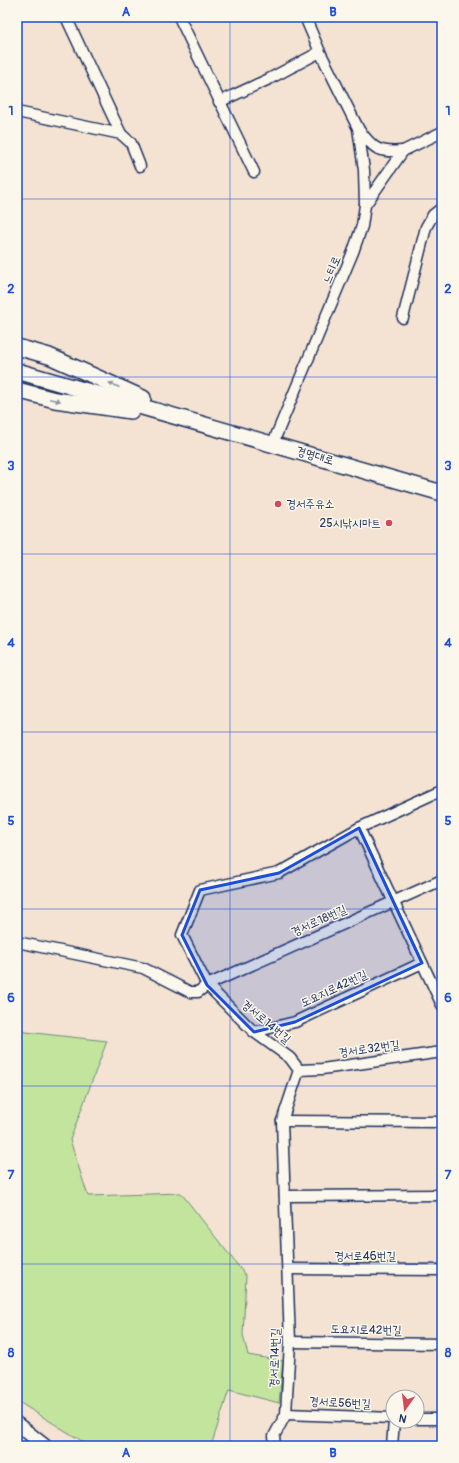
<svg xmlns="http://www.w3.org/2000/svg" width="459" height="1463" viewBox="0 0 459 1463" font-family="Pangolin,'Poor Story',sans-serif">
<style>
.green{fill:#c3e49d;stroke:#6f8a7e}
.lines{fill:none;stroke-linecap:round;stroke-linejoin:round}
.minor-casing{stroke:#1b2f5e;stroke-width:13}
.tertiary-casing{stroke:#1b2f5e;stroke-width:16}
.secondary-casing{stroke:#1b2f5e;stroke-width:18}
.minor{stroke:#fbf7ec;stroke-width:10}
.tertiary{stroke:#fbf7ec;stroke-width:13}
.secondary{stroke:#fbf7ec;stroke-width:15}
.oneway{fill:#8b93a5}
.marked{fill:#1d4ed8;fill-opacity:0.2;stroke:#1d4ed8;stroke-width:3;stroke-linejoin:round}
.grid{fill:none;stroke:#1d4ed8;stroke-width:1;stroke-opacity:0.55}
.poi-dot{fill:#d1495b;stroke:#fbf7ec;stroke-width:1.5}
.labels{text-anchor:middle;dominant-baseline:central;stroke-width:3;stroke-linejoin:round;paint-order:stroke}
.street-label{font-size:12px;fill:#1b2f5e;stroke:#fbf7ec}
.poi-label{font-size:12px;fill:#1b2f5e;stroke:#fbf7ec;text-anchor:start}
.neatline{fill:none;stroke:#1d4ed8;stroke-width:1.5}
.grid-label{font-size:13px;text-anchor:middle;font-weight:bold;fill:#1d4ed8}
</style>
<rect width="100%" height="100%" fill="#f4e3d2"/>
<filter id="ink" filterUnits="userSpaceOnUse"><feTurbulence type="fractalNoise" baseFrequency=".025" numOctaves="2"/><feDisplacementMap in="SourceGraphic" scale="8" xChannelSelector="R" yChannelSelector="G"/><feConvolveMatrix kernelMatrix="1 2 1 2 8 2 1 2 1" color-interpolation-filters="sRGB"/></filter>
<g filter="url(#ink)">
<!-- green -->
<path class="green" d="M17,1031L107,1041L70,1140L88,1196L181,1193L246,1276L243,1335L248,1355L283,1361L279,1403L229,1390L211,1446H90L17,1401Z"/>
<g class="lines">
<defs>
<g id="minor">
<path d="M66,17L121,134"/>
<path d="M179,17L254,172"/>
<path d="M305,17L320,52L358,128L364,170L365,205"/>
<path d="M442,17V18"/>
<path d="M219,102L269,79L320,52"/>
<path d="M17,112L121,134L131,143L140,166"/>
<path d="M359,130C374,149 378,153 403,151"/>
<path d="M403,318L426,227L433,215L442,208"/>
<path d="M273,443L353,252L362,226L365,205L403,151L442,132"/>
<path d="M359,828L442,1005"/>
<path d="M17,942L143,968L190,992H198L207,985L442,880"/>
<path d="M254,1032L295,1022L422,963"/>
<path d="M299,1070L322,1069L442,1052"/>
<path d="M282,1121L442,1122"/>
<path d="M285,1196L442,1195"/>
<path d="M288,1269L442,1270"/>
<path d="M290,1342L442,1344"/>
<path d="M286,1414L393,1418"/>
<path d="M417,1419H442"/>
<path d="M275,1446L274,1436L286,1414L290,1342L282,1121L299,1070L290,1058L254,1032L207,985L182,935L200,890L279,873L359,828L442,790"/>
<path d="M392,1446L394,1421"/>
</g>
<path id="tertiary" d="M17,1424L45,1446"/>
<g id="secondary">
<path d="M17,347L49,356L143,398"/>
<path d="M17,371L442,493"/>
<path d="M17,390L55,400L131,411"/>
</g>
</defs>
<!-- minor casing -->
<use href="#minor" class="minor-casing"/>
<!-- tertiary casing -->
<use href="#tertiary" class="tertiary-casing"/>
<!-- secondary casing -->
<use href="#secondary" class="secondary-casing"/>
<!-- minor -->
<use href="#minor" class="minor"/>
<!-- tertiary -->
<use href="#tertiary" class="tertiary"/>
<!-- secondary -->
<use href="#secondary" class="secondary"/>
</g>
<!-- one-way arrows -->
<defs><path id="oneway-solid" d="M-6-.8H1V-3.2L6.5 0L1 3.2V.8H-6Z"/></defs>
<g class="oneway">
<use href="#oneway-solid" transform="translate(114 385) rotate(-156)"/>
<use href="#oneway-solid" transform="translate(55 400) rotate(12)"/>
</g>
</g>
<!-- marked area -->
<path class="marked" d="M359,828L422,963L295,1022L254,1032L207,985L182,935L200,890L279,873Z"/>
<!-- grid -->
<path class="grid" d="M230,17V1446M17,199H442M17,377H442M17,554H442M17,732H442M17,909H442M17,1086H442M17,1264H442"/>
<!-- markers -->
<g class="poi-dot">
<circle cx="278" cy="504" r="4"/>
<circle cx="389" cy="523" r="4"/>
</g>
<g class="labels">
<!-- street labels -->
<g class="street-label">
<text transform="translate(332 270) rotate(-67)">느티로</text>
<text transform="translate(315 456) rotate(16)">경명대로</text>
<text transform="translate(319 921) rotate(-24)">경서로18번길</text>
<text transform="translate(334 989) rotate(-25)">도요지로42번길</text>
<text transform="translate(266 1022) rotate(40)">경서로14번길</text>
<text transform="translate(369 1049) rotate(-8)">경서로32번길</text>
<text x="365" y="1256">경서로46번길</text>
<text transform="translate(366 1330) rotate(1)">도요지로42번길</text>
<text transform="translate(275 1358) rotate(-88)">경서로14번길</text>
<text transform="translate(340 1403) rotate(3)">경서로56번길</text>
</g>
<!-- poi labels -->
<g class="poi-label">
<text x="286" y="504">경서주유소</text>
<text x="381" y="523" text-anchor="end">25시낚시마트</text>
</g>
</g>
<!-- margin -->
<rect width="459" height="1463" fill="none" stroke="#fbf7ec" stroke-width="44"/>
<!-- north arrow -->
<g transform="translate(405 1409) rotate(194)"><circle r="19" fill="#fbf7ec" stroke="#a1a7b3"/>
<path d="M0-3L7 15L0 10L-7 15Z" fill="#d1495b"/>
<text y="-6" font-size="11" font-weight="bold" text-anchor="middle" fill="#1b2f5e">N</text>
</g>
<rect x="22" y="22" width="415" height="1419" class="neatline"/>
<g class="grid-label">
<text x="126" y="16">A</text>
<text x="333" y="16">B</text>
<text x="11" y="115">1</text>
<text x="448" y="115">1</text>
<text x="11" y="293">2</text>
<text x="448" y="293">2</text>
<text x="11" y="470">3</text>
<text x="448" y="470">3</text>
<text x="11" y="647">4</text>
<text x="448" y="647">4</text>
<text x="11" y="825">5</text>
<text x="448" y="825">5</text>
<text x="11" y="1002">6</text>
<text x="448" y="1002">6</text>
<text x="11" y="1179">7</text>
<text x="448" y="1179">7</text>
<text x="11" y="1357">8</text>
<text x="448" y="1357">8</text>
<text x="126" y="1457">A</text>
<text x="333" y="1457">B</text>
</g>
</svg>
